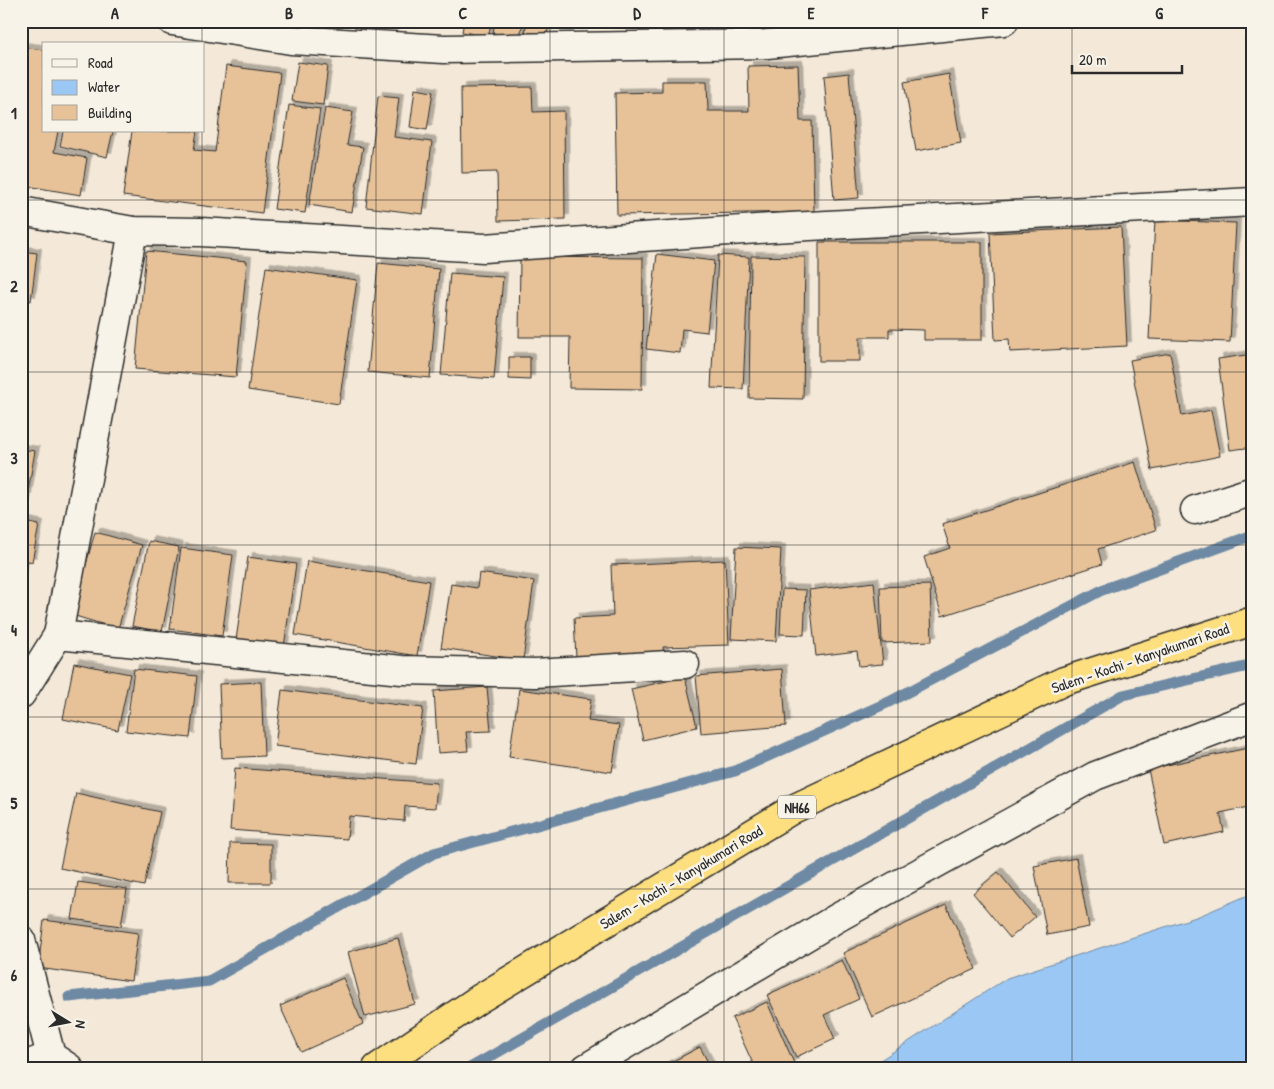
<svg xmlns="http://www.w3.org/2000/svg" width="1274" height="1089" viewBox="0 0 1274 1089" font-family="'Patrick Hand',sans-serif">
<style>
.water{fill:#9bc7f5;stroke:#6e89a4}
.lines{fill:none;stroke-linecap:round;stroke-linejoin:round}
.stream{stroke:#6e89a4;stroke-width:11}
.building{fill:#e7c298;stroke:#2b2b2b;filter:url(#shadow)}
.street-casing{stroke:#2b2b2b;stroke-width:31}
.highway-casing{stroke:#2b2b2b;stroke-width:31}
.street{stroke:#f7f3e8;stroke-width:28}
.highway{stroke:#fedf80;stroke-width:28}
.grid{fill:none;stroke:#2b2b2b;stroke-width:1;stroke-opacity:0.55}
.labels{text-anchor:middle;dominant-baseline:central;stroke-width:5;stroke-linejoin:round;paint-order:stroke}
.shield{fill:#f7f3e8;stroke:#686764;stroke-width:1}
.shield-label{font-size:14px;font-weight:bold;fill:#2b2b2b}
.street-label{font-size:15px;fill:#2b2b2b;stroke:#f7f3e8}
.neatline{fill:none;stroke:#2b2b2b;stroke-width:2}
.grid-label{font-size:16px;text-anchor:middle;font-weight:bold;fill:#2b2b2b}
</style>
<defs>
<filter id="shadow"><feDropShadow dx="4.5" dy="-4.5" stdDeviation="0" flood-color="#0004"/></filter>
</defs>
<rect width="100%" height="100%" fill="#f4e9d8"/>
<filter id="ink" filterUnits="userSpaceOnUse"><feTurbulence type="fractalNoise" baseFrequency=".02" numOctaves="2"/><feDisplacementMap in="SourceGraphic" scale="10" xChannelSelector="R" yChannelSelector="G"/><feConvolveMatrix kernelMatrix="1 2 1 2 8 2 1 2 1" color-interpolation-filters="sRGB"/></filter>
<g filter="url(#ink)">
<!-- water -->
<path class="water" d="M1253,893V1068H868L1007,978L1199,916Z"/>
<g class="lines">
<!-- stream -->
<g class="stream">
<path d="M69,997L209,981L434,853L735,771L889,702L1102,590L1253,535"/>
<path d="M470,1068L1123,695L1253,665"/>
</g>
</g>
<!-- building -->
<g class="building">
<path d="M464,21H491L489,36L462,32Z"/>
<path d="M495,21H523L520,37L493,33Z"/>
<path d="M527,21H549L547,35L525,32Z"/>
<path d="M1253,36V92L1245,37Z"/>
<path d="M21,47L44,50V131H58L54,152L87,158L81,195L21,185Z"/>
<path d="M298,62L328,66L323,105L292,101Z"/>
<path d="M798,65L800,121H812L814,212L617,215L615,93L662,92V81H707L708,111H749L748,66Z"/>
<path d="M226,66L280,73L262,213L123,196L132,131H197L194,150L215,152Z"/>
<path d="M849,73L859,198L834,200L824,76Z"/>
<path d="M949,74L961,143L916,151L904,82Z"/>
<path d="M532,87L533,112L564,111L565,219L498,221L497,172L462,173L461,88Z"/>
<path d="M415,89L433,92L427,130L410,127Z"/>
<path d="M378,96L399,98L394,137L432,142L423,214L366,207Z"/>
<path d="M289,105L320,109L305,213L274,209Z"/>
<path d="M325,108L353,112L347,145L363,147L352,212L309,205Z"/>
<path d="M63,131H113L107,157L60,146Z"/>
<path d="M1155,220L1236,223L1230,342L1149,339Z"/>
<path d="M1121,227L1127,346L1010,352L1009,339L995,340L990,233Z"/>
<path d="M819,242H982V340H924V330L889,329V337H860V361H819Z"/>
<path d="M21,251L37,253L31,301L21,299Z"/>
<path d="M146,251L247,261L236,377L135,369Z"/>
<path d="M657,254L714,261L707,332L682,329L680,353L646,349Z"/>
<path d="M718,255L749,257L743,389L711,388Z"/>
<path d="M751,256L805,257L803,399L749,398Z"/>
<path d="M520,257L643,258L642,389L569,388L570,337H519Z"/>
<path d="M378,263L439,269L430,378L368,372Z"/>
<path d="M266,267L357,280L339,404L248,390Z"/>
<path d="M450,273L503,277L494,379L441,375Z"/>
<path d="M1170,353L1182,416L1211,410L1220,456L1152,470L1130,360Z"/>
<path d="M1253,354V447L1230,450L1218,359Z"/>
<path d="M509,357H530V380L509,379Z"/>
<path d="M21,449L35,451L23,520L21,519Z"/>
<path d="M1135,462L1156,530L1098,549L1102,564L942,616L924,557L950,548L942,524Z"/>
<path d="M21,521L39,525L32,562L25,560L21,582Z"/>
<path d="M95,532L142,545L118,629L72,615Z"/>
<path d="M149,541L179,547L162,632L132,626Z"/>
<path d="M736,547L781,549L776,641L731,639Z"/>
<path d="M181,548L233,555L222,636L170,629Z"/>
<path d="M248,557L296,564L284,647L236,640Z"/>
<path d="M725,560L729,645L663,647L664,654L576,658L574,618L613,616L611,565Z"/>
<path d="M307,561L429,581L417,656L295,635Z"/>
<path d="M479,573L534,581L523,660L441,648L451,584L477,588Z"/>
<path d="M874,582L883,664L859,666L857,651L816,656L809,590Z"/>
<path d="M930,585L932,641L882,643L880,587Z"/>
<path d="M782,589L806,590L804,635L780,634Z"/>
<path d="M74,663L130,674L118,730L63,719Z"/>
<path d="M134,669L197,676L190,738L126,731Z"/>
<path d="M782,669L786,726L701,733L696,676Z"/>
<path d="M685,677L697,727L643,740L631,689Z"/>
<path d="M261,682L264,756L222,758L219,684Z"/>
<path d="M487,687L491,731L466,732L468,751L438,753L434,691Z"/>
<path d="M519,689L591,699L588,721L619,725L612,772L509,757Z"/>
<path d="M282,690L423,708L416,764L275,746Z"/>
<path d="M1253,747V806L1220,813L1224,832L1164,845L1148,769Z"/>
<path d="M235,768L437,783L435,808L405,806L404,821L349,816L347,839L230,830Z"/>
<path d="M76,793L160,812L144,886L60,868Z"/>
<path d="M230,843L271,844V883H229Z"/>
<path d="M1076,858L1089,927L1047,935L1034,866Z"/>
<path d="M998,872L1035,917L1010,938L973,893Z"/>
<path d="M78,882L127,889L121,926L72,919Z"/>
<path d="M946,905L976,969L872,1017L843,953Z"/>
<path d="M44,920L138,933L131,981L38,968Z"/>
<path d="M398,938L415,1004L365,1017L348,952Z"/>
<path d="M842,960L859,999L824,1015L835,1039L796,1057L767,995Z"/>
<path d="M343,978L363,1024L301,1052L280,1006Z"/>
<path d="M767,1002L794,1063L783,1068H755L732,1018Z"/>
<path d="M700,1047L711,1068H660Z"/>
</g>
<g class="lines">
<defs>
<g id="street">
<path d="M172,21L291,40L444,49L767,44L1004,21"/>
<path d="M21,211L133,231L200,232L484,248L772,228L1253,202"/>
<path d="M1195,510L1253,491"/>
<path d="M58,635L133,231"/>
<path d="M21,694L58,635L402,670L535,673L685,664"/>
<path d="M21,940L51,1056L69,1068"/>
<path d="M21,1067L51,1056"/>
<path d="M586,1068L837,918L1095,776L1253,716"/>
</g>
<path id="highway" d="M377,1068L479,999L793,809L1064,681L1253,621"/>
</defs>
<!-- street casing -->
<use href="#street" class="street-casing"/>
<!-- highway casing -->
<use href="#highway" class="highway-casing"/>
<!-- street -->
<use href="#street" class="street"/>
<!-- highway -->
<use href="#highway" class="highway"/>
</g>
</g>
<!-- grid -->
<path class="grid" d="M202,21V44M376,21V1068M550,21V1068M724,21V1068M898,21V1068M1072,21V1068M202,131V1068M21,200H1253M21,372H1253M21,545H1253M21,717H1253M21,889H1253"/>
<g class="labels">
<!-- shield labels -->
<rect class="shield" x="778" y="795.5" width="38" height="23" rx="4"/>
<g class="shield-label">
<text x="797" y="807">NH66</text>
</g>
<!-- street labels -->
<g class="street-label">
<text transform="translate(1140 658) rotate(-19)">Salem - Kochi - Kanyakumari Road</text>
<text transform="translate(681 877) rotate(-31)">Salem - Kochi - Kanyakumari Road</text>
</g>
</g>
<!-- margin -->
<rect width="1274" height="1089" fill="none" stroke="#f7f3e8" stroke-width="55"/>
<!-- legend -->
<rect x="42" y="42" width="162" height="90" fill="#f7f3e8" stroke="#a5a39c"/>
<rect x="52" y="59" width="25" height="8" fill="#f7f3e8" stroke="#a5a39c"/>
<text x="88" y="68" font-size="15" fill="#2b2b2b">Road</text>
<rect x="52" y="80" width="25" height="15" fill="#9bc7f5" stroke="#a5a39c"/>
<text x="88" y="92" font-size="15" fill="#2b2b2b">Water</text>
<rect x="52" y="105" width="25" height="15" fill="#e7c298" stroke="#a5a39c"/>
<text x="88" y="118" font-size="15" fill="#2b2b2b">Building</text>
<!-- north arrow -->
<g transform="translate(68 1022) rotate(100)" stroke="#f7f3e8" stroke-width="4" paint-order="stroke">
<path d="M0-4L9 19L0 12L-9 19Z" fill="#2b2b2b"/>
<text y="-8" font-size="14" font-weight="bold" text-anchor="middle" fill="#2b2b2b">N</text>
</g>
<!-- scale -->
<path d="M1072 65v8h110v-8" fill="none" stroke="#2b2b2b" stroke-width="2.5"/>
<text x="1079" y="65" font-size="15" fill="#2b2b2b" stroke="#f7f3e8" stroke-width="4" paint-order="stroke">20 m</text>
<rect x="28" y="28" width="1218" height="1034" class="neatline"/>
<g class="grid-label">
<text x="115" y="19">A</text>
<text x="289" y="19">B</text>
<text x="463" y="19">C</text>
<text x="637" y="19">D</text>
<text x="811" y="19">E</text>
<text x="985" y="19">F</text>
<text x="1159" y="19">G</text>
<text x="14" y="119">1</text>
<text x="14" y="292">2</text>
<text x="14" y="464">3</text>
<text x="14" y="636">4</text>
<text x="14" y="809">5</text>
<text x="14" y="981">6</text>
</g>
</svg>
